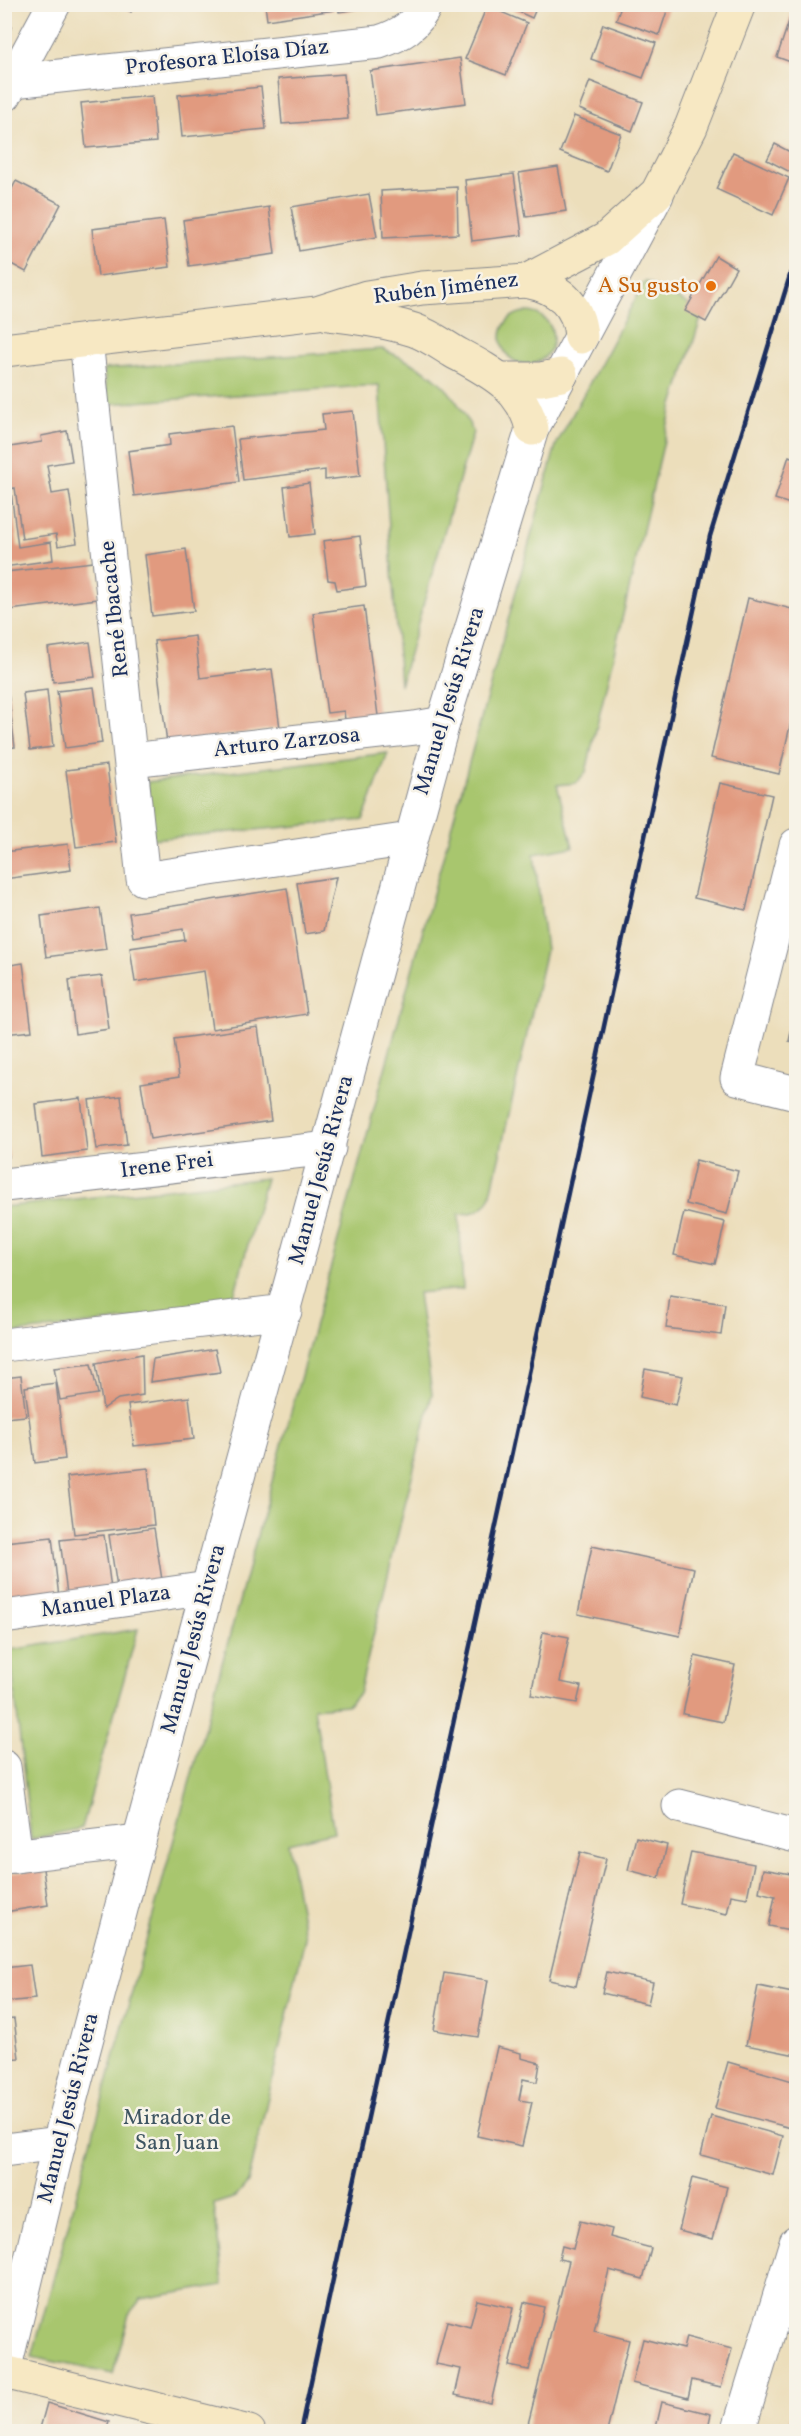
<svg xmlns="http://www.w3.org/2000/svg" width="801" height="2436" viewBox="0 0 801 2436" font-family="Vollkorn,serif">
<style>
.green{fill:#a8c66e;stroke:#627a66;stroke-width:1.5}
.building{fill:#e19a7f}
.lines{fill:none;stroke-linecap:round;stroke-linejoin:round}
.minor-casing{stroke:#84868c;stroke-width:35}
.tertiary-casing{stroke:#84868c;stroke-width:35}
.secondary-casing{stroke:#84868c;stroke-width:35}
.minor{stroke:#fff;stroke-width:33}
.tertiary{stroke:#fff;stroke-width:33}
.secondary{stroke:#f7e8c3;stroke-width:33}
.rail{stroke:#1b2f5e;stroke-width:4.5}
.food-dot{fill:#e8710a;stroke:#f7f3e8;stroke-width:2}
.labels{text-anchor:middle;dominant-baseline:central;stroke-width:5;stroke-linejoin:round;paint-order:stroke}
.street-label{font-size:22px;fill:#1b2f5e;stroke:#f7f3e8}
.food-label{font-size:22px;fill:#c56008;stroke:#f7f3e8;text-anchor:end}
.park-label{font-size:22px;fill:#3e5562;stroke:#f7f3e8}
</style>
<rect width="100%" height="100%" fill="#f7f3e8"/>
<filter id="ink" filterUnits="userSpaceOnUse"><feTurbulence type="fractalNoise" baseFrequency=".0167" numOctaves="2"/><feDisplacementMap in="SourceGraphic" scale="12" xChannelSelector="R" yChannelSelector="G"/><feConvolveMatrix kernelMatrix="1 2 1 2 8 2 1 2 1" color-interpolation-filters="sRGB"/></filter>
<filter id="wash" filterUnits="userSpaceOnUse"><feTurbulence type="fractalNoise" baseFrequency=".008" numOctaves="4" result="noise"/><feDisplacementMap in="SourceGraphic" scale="24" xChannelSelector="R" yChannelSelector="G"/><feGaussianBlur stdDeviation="1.35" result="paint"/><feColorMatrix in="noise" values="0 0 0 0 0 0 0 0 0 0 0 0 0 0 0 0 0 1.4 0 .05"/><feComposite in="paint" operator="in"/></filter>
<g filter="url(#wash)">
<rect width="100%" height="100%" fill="#ecdebb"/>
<!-- green -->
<g class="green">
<path d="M645,281L703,312L671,411L586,772L576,783L557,785L573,847L534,854L546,950L490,1198C483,1211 473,1214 459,1214L463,1289L418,1293L432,1394L359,1694L347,1705L314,1708L334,1832L288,1843L305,1938L248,2183L236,2197L214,2204L223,2285L141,2299L129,2314L113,2374L32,2357L556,445Z"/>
<circle cx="527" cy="338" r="26"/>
<path d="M382,349C429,369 452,384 473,432L400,685L379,385L107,404L104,369Z"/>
<path d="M388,753L363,820L153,839L147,782Z"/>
<path d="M266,1178L231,1307L5,1334L4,1207Z"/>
<path d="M138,1629L82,1828L31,1839L10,1650Z"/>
</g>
<g id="blocks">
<!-- building -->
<g class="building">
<path d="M118,4H136L131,12Z"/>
<path d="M265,4H333L334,10L267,20Z"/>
<path d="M338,4H379V6L339,12Z"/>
<path d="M501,4H538L532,18Z"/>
<path d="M622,4L669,5L659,35L616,20Z"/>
<path d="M487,6L527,23L506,75L465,59Z"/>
<path d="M791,15L796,17V64L777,57Z"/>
<path d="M4,23L12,27L4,39Z"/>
<path d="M603,24L656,43L643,78L591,59Z"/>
<path d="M460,58L466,103L376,115L370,71Z"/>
<path d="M344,74L348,119L282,124L278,79Z"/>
<path d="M590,81L643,102L632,131L579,109Z"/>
<path d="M261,87L266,129L182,137L178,95Z"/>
<path d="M152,96L156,142L86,148L81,103Z"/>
<path d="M574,116L621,134L607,171L560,152Z"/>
<path d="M775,144L796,155L790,172L767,160Z"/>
<path d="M733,152L789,178L773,215L716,189Z"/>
<path d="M558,167L566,211L526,217L519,173Z"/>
<path d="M514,174L522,235L472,241L465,180Z"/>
<path d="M16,181L61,204L26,272L4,260V204Z"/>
<path d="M457,187L458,234L383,238L381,191Z"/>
<path d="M369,194L377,237L299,251L291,207Z"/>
<path d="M269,207L275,254L189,266L183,220Z"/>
<path d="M164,220L170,267L98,276L92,229Z"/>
<path d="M716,256L736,268L706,322L685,311Z"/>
<path d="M353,411L360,476L325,480V470L243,480L238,439L324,430L322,414Z"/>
<path d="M232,426L239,482L134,496L128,451L170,445L169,434Z"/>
<path d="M67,431L72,461L47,465L52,494L69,491L77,543L58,546L56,534L22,539L15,488L4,490V448L42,442L41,436Z"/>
<path d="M789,456L796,459V506L775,499Z"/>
<path d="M309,483L315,534L290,537L284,487Z"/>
<path d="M11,492L18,547L51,542L53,560L4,567V493Z"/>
<path d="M360,536L366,586L337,590L335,581L328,580L323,541Z"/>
<path d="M186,549L194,611L152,616L145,555Z"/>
<path d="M93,562L97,599L10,610L6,572Z"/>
<path d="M748,598L796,610V700L779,774L711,758Z"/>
<path d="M364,606L378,716L345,720L344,711L327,713L313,613Z"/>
<path d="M195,636L200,678L272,669L280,728L167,743L154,641Z"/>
<path d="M90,642L95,677L53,682L48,648Z"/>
<path d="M94,687L102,743L65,748L57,691Z"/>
<path d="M47,690L53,747L30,750L23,693Z"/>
<path d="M4,692H8L15,747L4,748Z"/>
<path d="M107,765L116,842L76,847L66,770Z"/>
<path d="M720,783L772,795L746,910L694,898Z"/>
<path d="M68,844L71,870L4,879V852Z"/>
<path d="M336,877L324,931L305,934L297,883Z"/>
<path d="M287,888L307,1014L212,1029L204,971L135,982L130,948L185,940L183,929L133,937L129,913Z"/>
<path d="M100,908L106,949L46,957L41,916Z"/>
<path d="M23,963L32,1031L4,1034V966Z"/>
<path d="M102,976L109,1029L75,1034L69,980Z"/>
<path d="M796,1010V1043L789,1041Z"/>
<path d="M258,1027L271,1121L150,1139L141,1083L179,1077L174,1039Z"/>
<path d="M121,1096L127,1145L96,1149L89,1100Z"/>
<path d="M81,1098L87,1151L42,1157L36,1104Z"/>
<path d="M4,1136L9,1157L4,1158Z"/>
<path d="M696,1160L738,1171L727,1214L686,1204Z"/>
<path d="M684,1212L725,1222L715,1264L674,1255Z"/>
<path d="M670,1296L725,1304L721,1335L666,1328Z"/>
<path d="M215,1349L220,1372L150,1382L153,1359Z"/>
<path d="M142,1354L143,1395L118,1399L103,1409L96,1363Z"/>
<path d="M91,1364L98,1394L60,1400L54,1368Z"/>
<path d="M645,1369L683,1376L676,1405L640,1397Z"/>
<path d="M21,1376L26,1416L4,1418V1378Z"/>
<path d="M56,1383L65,1459L35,1463L25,1387Z"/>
<path d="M189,1397L194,1439L134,1446L128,1405Z"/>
<path d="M148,1468L154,1525L74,1534L67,1477Z"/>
<path d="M154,1528L162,1580L117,1588L109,1535Z"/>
<path d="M104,1535L111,1589L67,1594L60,1540Z"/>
<path d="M52,1537L60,1606L4,1611V1542Z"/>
<path d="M592,1546L694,1568L680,1636L578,1614Z"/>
<path d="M543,1632L569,1637L560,1682L581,1686L577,1703L531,1695Z"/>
<path d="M695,1656L735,1665L723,1722L683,1714Z"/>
<path d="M636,1837L667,1845L659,1878L628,1870Z"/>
<path d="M580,1852L606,1859L576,1986L549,1980Z"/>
<path d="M691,1852L754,1864L747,1898L731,1895L727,1914L680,1904Z"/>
<path d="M43,1869L48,1905L4,1912V1874Z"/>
<path d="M763,1869L796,1875V1931L769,1926L775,1896L759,1892Z"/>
<path d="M30,1965L35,1999L4,2002V1968Z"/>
<path d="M607,1972L653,1982L648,2004L602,1993Z"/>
<path d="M444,1973L488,1980L478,2037L434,2030Z"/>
<path d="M795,1980L796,2055L746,2045L758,1986L793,1993Z"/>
<path d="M14,2019L19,2058L4,2059V2020Z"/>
<path d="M497,2047L521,2053V2058L540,2063L537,2082L523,2079L519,2100L532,2102L522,2146L477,2136Z"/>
<path d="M728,2062L796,2082V2107L791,2128L715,2108Z"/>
<path d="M711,2116L783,2136L773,2175L701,2155Z"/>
<path d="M692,2178L727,2187L713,2239L679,2230Z"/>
<path d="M580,2221L612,2229L610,2237L651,2248L643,2279L609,2270L594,2331L629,2340L607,2432H526L569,2261L559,2259L562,2246L573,2249Z"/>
<path d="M477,2300L513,2308L491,2403L455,2395L461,2369L436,2364L447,2321L470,2327Z"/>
<path d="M524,2302L544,2307L529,2370L509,2366Z"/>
<path d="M686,2337L732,2349L721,2387L692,2380L688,2398L632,2383L643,2339L683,2349Z"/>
<path d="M796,2396V2421L790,2420Z"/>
<path d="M662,2402L711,2414L707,2432H655Z"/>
<path d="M47,2403L109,2422L106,2432H39Z"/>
</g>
</g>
</g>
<g filter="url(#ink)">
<use href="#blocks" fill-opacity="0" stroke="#84868c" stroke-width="1.5"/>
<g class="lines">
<defs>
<g id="minor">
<path d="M13,81L379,42C401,35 416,26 426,4"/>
<path d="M5,95L54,4"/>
<path d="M86,340L143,879L410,839"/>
<path d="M131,760L415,728L443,723"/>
<path d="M796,845L737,1078L796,1093"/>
<path d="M4,1185L329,1148"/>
<path d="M4,1345L285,1311"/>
<path d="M4,1617L208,1588"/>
<path d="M4,1767L16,1856"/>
<path d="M679,1806L796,1836"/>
<path d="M4,1857L139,1841"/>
<path d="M4,2150L59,2143"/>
<path d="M738,2432L796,2242"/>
</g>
<path id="tertiary" d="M4,2371L59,2143L139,1841L443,723L532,429L657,195"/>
<g id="secondary">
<path d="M526,281C557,287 579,303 581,337"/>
<path d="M328,314C357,318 385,321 414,330C428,335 441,344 454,352C489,371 523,387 532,429"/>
<path d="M4,350L317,313L367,297L422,288L526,281L606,239L657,193L691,127L739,4"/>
<path d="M503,379H541L561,375"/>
<path d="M4,2372L249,2432"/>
</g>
</defs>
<!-- minor casing -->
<use href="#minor" class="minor-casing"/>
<!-- tertiary casing -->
<use href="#tertiary" class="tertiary-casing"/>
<!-- secondary casing -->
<use href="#secondary" class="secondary-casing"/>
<!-- minor -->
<use href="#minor" class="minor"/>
<!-- tertiary -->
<use href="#tertiary" class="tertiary"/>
<!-- secondary -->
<use href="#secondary" class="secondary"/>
<!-- rail -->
<path class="rail" d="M300,2432L710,536L796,256"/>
</g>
</g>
<!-- markers -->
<circle class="food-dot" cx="711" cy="286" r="6"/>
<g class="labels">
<!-- street labels -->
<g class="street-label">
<text transform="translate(227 58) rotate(-6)">Profesora Eloísa Díaz</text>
<text transform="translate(446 289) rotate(-7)">Rubén Jiménez</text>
<text transform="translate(115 609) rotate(-96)">René Ibacache</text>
<text transform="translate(450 701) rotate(-73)">Manuel Jesús Rivera</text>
<text transform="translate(287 743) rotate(-6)">Arturo Zarzosa</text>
<text transform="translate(167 1166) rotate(-7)">Irene Frei</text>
<text transform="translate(322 1170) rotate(-75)">Manuel Jesús Rivera</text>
<text transform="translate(106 1602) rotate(-8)">Manuel Plaza</text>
<text transform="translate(194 1639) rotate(-75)">Manuel Jesús Rivera</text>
<text transform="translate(69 2108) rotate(-76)">Manuel Jesús Rivera</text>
</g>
<!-- food labels -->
<g class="food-label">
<text x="699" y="286">A Su gusto</text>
</g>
<!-- park labels -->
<g class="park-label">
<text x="177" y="2118">Mirador de<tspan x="177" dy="25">San Juan</tspan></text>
</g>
</g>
<!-- margin -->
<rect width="801" height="2436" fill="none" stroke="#f7f3e8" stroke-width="24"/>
</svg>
